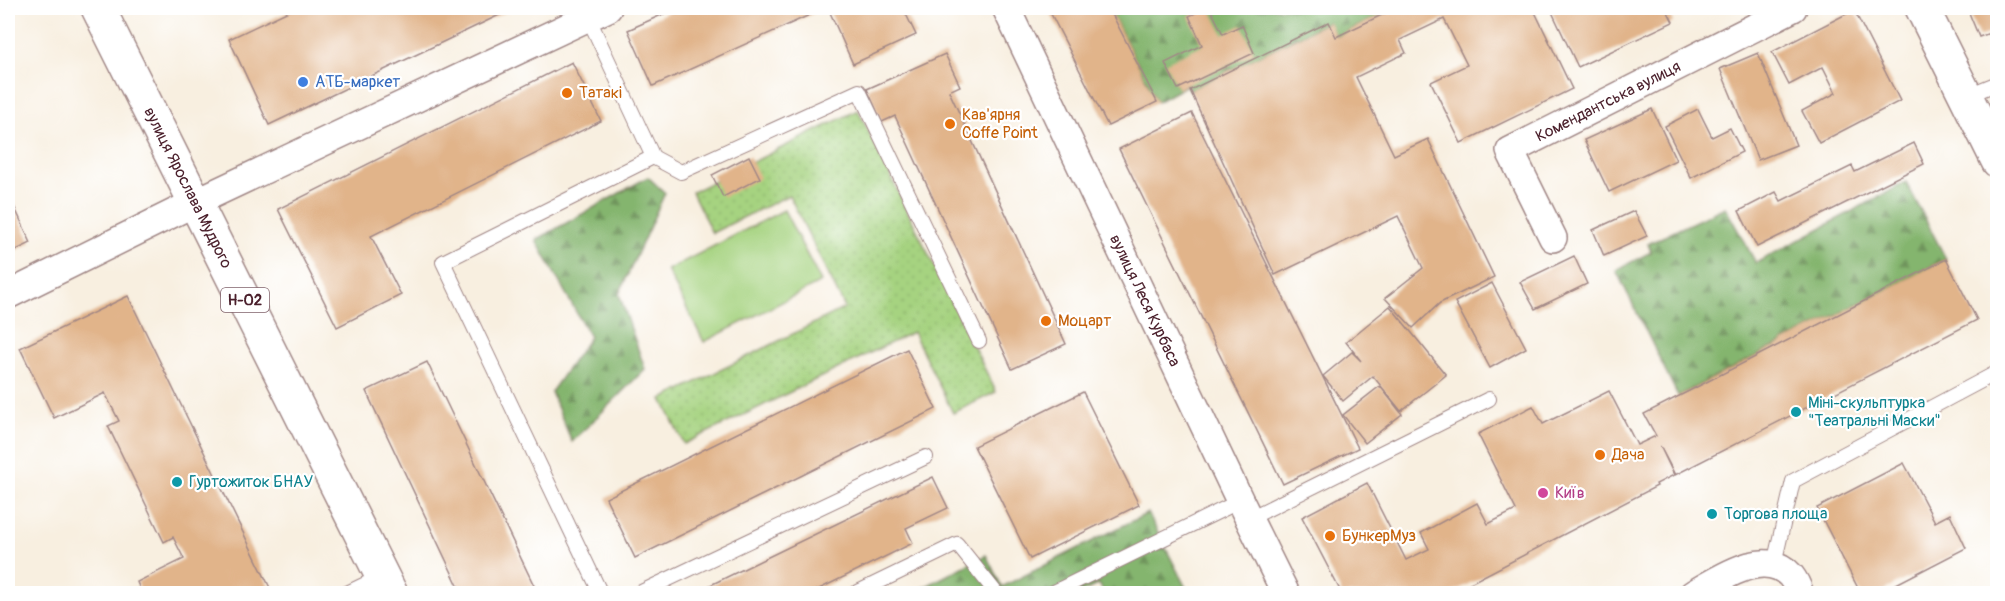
<svg xmlns="http://www.w3.org/2000/svg" width="2005" height="601" viewBox="0 0 2005 601" font-family="Pangolin,sans-serif">
<style>
.grass{fill:url(#grass-dots);stroke:#787956;stroke-width:1.5}
.forest{fill:url(#forest-firs);stroke:#676a4c;stroke-width:1.5}
.garden{fill:#a6d380;stroke:#787956;stroke-width:1.5}
.building{fill:#e1b48a}
.lines{fill:none;stroke-linecap:round;stroke-linejoin:round}
.lane-casing{stroke:#a18786;stroke-width:16}
.street-casing{stroke:#a18786;stroke-width:30}
.secondary-casing{stroke:#a18786;stroke-width:36}
.primary-casing{stroke:#a18786;stroke-width:36}
.lane{stroke:#fff;stroke-width:14}
.street{stroke:#fff;stroke-width:27}
.secondary{stroke:#fff;stroke-width:33}
.primary{stroke:#fff;stroke-width:33}
.shop-dot{fill:#3f7fe0;stroke:#fff;stroke-width:2}
.food-dot{fill:#e8710a;stroke:#fff;stroke-width:2}
.culture-dot{fill:#0f9aa8;stroke:#fff;stroke-width:2}
.hotel-dot{fill:#d1479c;stroke:#fff;stroke-width:2}
.labels{text-anchor:middle;dominant-baseline:central;stroke-width:4.5;stroke-linejoin:round;paint-order:stroke}
.shield{fill:#fff;stroke:#80626b;stroke-width:1.5}
.shield-label{font-size:15px;font-weight:bold;fill:#4a1f2b}
.shop-label{font-size:16px;fill:#366cbe;stroke:#fff;text-anchor:start}
.food-label{font-size:16px;fill:#c56008;stroke:#fff;text-anchor:start}
.street-label{font-size:16px;fill:#4a1f2b;stroke:#fff}
.culture-label{font-size:16px;fill:#0d838f;stroke:#fff;text-anchor:start}
.hotel-label{font-size:16px;fill:#b23c85;stroke:#fff;text-anchor:start}
</style>
<defs>
<pattern id="grass-dots" width="8" height="8" patternUnits="userSpaceOnUse" patternTransform="scale(1.5)"><rect width="8" height="8" fill="#a6d380"/><path d="M2 2h.1M6 6h.1" fill="none" stroke="#90b56f" stroke-width="1.8" stroke-linecap="round"/></pattern>
<pattern id="forest-firs" width="22" height="20" patternUnits="userSpaceOnUse" patternTransform="scale(1.5)"><rect width="22" height="20" fill="#84b56e"/><path d="M5 1l3.5 6h-7zM16 11l3.5 6h-7z" fill="#6e935b"/></pattern>
</defs>
<rect width="100%" height="100%" fill="#fff"/>
<filter id="ink" filterUnits="userSpaceOnUse"><feTurbulence type="fractalNoise" baseFrequency=".0167" numOctaves="2"/><feDisplacementMap in="SourceGraphic" scale="12" xChannelSelector="R" yChannelSelector="G"/><feConvolveMatrix kernelMatrix="1 2 1 2 8 2 1 2 1" color-interpolation-filters="sRGB"/></filter>
<filter id="wash" filterUnits="userSpaceOnUse"><feTurbulence type="fractalNoise" baseFrequency=".008" numOctaves="4" result="noise"/><feDisplacementMap in="SourceGraphic" scale="24" xChannelSelector="R" yChannelSelector="G"/><feGaussianBlur stdDeviation="1.35" result="paint"/><feColorMatrix in="noise" values="0 0 0 0 0 0 0 0 0 0 0 0 0 0 0 0 0 1.4 0 .05"/><feComposite in="paint" operator="in"/></filter>
<g filter="url(#wash)">
<rect width="100%" height="100%" fill="#f8efe0"/>
<!-- grass -->
<path class="grass" d="M858,110L996,392L953,413L913,332L684,444L662,399L845,308L789,195L712,233L692,192Z"/>
<!-- forest -->
<g class="forest">
<path d="M1120,8H1396L1336,37L1328,22L1190,90L1187,85L1157,102L1111,12Z"/>
<path d="M648,177L665,193L619,294L645,369L572,442L551,392L590,337L536,240Z"/>
<path d="M1906,182L1946,259L1678,396L1616,270L1651,252L1648,244L1725,207L1756,263Z"/>
<path d="M1148,513L1188,592L1185,594L1104,593L1099,584L1080,593L911,594L986,555L1002,587Z"/>
</g>
<!-- garden -->
<path class="garden" d="M784,210L821,282L704,342L667,270Z"/>
<g id="blocks">
<!-- building -->
<g class="building">
<path d="M295,8H514L269,125L229,39Z"/>
<path d="M677,8H825L653,86L628,30Z"/>
<path d="M828,8H903L916,35L853,64Z"/>
<path d="M1048,8H1120L1111,12L1157,102L1108,126Z"/>
<path d="M1206,8H1210L1223,34L1242,25L1254,53L1178,89L1165,63L1202,45L1189,16Z"/>
<path d="M1396,8H1533L1572,89L1461,143L1431,82L1467,65L1444,19L1400,40L1406,53L1356,77L1394,155L1428,139L1494,277L1440,303L1413,328L1385,298L1423,268L1398,216L1275,275L1190,90L1329,22L1336,37Z"/>
<path d="M1562,8H1666L1673,22L1578,67L1552,12Z"/>
<path d="M1967,8H1998V30L1979,37Z"/>
<path d="M1854,10L1900,101L1819,143L1802,111L1836,93L1823,67L1789,85L1772,52Z"/>
<path d="M1758,53L1796,145L1758,160L1720,69Z"/>
<path d="M945,54L960,86L949,91L1066,344L1012,369L895,116L882,122L867,89Z"/>
<path d="M572,62L601,121L371,236L401,295L337,327L278,209Z"/>
<path d="M1652,109L1676,160L1609,192L1584,140Z"/>
<path d="M1698,109L1712,137L1730,128L1742,152L1691,178L1665,126Z"/>
<path d="M1192,113L1358,448L1283,484L1119,149Z"/>
<path d="M1914,143L1924,164L1757,247L1739,211L1776,192L1781,201L1852,166L1855,172Z"/>
<path d="M749,156L760,178L723,197L712,175Z"/>
<path d="M8,193L31,243L8,254Z"/>
<path d="M1634,211L1647,236L1604,256L1593,230Z"/>
<path d="M1574,256L1587,284L1535,309L1520,282Z"/>
<path d="M1946,259L1977,320L1675,475L1660,446L1674,475L1656,484L1657,486L1449,594H1342L1302,517L1367,483L1406,560L1429,549L1421,533L1477,503L1488,524L1516,510L1478,434L1533,406L1543,424L1609,391L1637,445L1656,436L1644,414Z"/>
<path d="M1492,283L1526,348L1490,368L1455,302Z"/>
<path d="M128,296L273,594H142L137,582L184,559L173,537L164,542L108,426L119,421L105,393L54,418L20,348Z"/>
<path d="M1390,306L1446,375L1401,411L1373,376L1343,401L1323,376L1352,352L1361,361L1346,342Z"/>
<path d="M907,349L936,409L635,558L606,498Z"/>
<path d="M427,362L538,594H462L366,391Z"/>
<path d="M1380,386L1402,414L1365,443L1343,415Z"/>
<path d="M1083,392L1139,505L1030,559L974,446Z"/>
<path d="M1904,463L1935,522L1950,514L1966,548L1877,594H1861L1817,508Z"/>
<path d="M933,477L948,508L906,528L913,543L809,594H692Z"/>
</g>
</g>
</g>
<g filter="url(#ink)">
<use href="#blocks" fill-opacity="0" stroke="#a18786" stroke-width="1.5"/>
<g class="lines">
<defs>
<g id="lane">
<path d="M588,17L653,157"/>
<path d="M1966,96L1998,83"/>
<path d="M1248,519L1489,399"/>
<path d="M1774,564L1793,481L1998,372"/>
<path d="M345,594L382,576"/>
<path d="M601,594L443,262L653,157L681,172L859,91L979,341"/>
<path d="M637,594L926,457"/>
<path d="M854,594L957,544L997,594"/>
<path d="M1050,594L1240,501"/>
</g>
<g id="street">
<path id="s1" d="M1006,8L1240,501L1286,594"/>
<path id="s2" d="M1553,238L1510,151L1793,8"/>
<path d="M8,295L196,202L608,8"/>
<path d="M1693,594C1720,579 1765,546 1791,576C1795,581 1798,588 1800,594"/>
</g>
<path id="secondary" d="M1922,8L1998,161"/>
<g id="primary">
<path id="s3" d="M98,8L391,594"/>
</g>
</defs>
<!-- lane casing -->
<use href="#lane" class="lane-casing"/>
<!-- street casing -->
<use href="#street" class="street-casing"/>
<!-- secondary casing -->
<use href="#secondary" class="secondary-casing"/>
<!-- primary casing -->
<use href="#primary" class="primary-casing"/>
<!-- lane -->
<use href="#lane" class="lane"/>
<!-- street -->
<use href="#street" class="street"/>
<!-- secondary -->
<use href="#secondary" class="secondary"/>
<!-- primary -->
<use href="#primary" class="primary"/>
</g>
</g>
<!-- markers -->
<circle class="shop-dot" cx="303" cy="82" r="6"/>
<g class="food-dot">
<circle cx="567" cy="93" r="6"/>
<circle cx="950" cy="124" r="6"/>
<circle cx="1046" cy="321" r="6"/>
<circle cx="1600" cy="455" r="6"/>
<circle cx="1330" cy="536" r="6"/>
</g>
<g class="culture-dot">
<circle cx="1796" cy="412" r="6"/>
<circle cx="177" cy="482" r="6"/>
<circle cx="1712" cy="514" r="6"/>
</g>
<circle class="hotel-dot" cx="1543" cy="493" r="6"/>
<g class="labels">
<!-- shield labels -->
<rect class="shield" x="221" y="288" width="48" height="24" rx="4.5"/>
<g class="shield-label">
<text x="245" y="300">Н-02</text>
</g>
<!-- shop labels -->
<g class="shop-label">
<text x="315" y="82">АТБ-маркет</text>
</g>
<!-- food labels -->
<g class="food-label">
<text x="579" y="93">Татакі</text>
<text x="962" y="115">Кав'ярня<tspan x="962" dy="18">Coffe Point</tspan></text>
<text x="1058" y="321">Моцарт</text>
<text x="1612" y="455">Дача</text>
<text x="1342" y="536">БункерМуз</text>
</g>
<!-- street labels -->
<g class="street-label">
<text stroke="none"><textPath href="#s2" startOffset="207">Комендантська вулиця</textPath></text>
<text stroke="none"><textPath href="#s3" startOffset="201">вулиця Ярослава Мудрого</textPath></text>
<text stroke="none"><textPath href="#s1" startOffset="324">вулиця Леся Курбаса</textPath></text>
</g>
<!-- culture labels -->
<g class="culture-label">
<text x="1808" y="403">Міні-скульптурка<tspan x="1808" dy="18">"Театральні Маски"</tspan></text>
<text x="189" y="482">Гуртожиток БНАУ</text>
<text x="1724" y="514">Торгова площа</text>
</g>
<!-- hotel labels -->
<g class="hotel-label">
<text x="1555" y="493">Київ</text>
</g>
</g>
<!-- margin -->
<rect width="2005" height="601" fill="none" stroke="#fff" stroke-width="30"/>
</svg>
